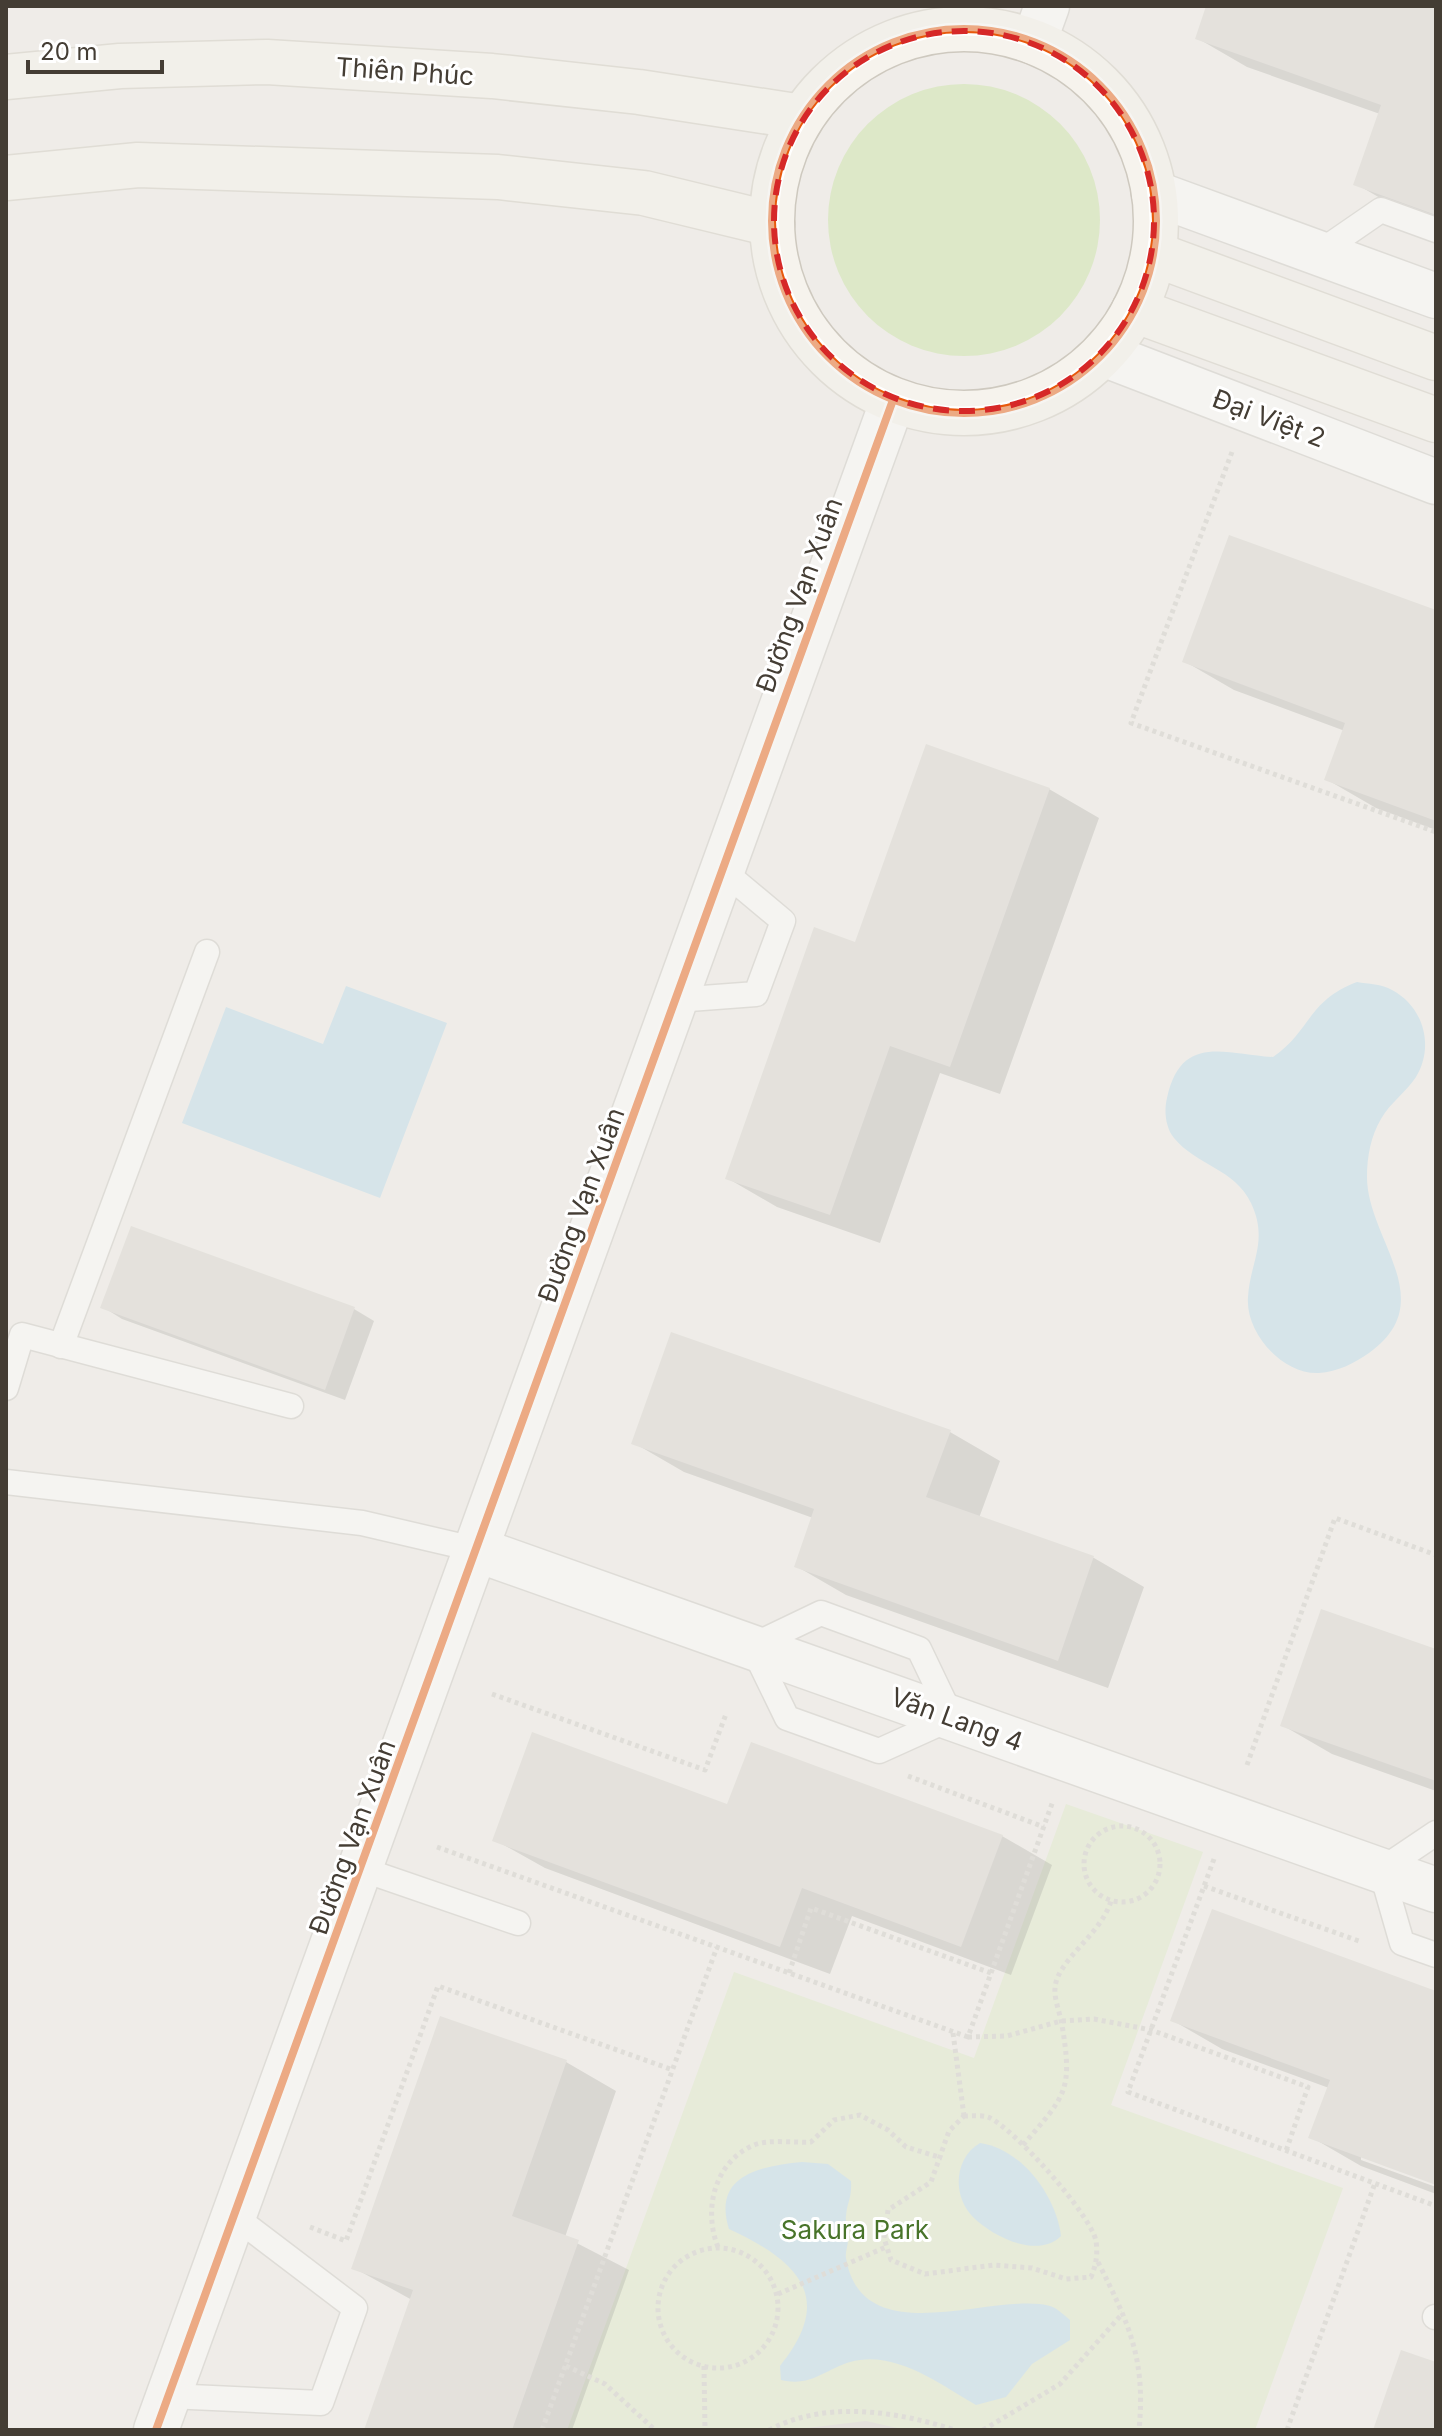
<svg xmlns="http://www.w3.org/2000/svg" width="1442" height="2436" viewBox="0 0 1442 2436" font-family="Inter,sans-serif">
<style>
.green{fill:#dde8c8}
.water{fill:#b9d9ec}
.shadow{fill:#0003}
.building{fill:#d7d3cf}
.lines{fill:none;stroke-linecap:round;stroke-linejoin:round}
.lane-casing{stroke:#cbc8c4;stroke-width:27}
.street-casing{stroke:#cbc8c4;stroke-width:47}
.secondary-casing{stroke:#cec9bf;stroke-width:47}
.path{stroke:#cdcac6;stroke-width:5;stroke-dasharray:4 4;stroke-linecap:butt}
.lane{stroke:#fdfcfc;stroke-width:24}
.street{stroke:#fdfcfc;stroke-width:44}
.secondary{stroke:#f6f3ed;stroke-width:44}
.cycleway-casing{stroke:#fff;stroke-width:13}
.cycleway{stroke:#e8590c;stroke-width:8}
.marked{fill:none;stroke:#d62828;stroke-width:6;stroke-dasharray:16 10;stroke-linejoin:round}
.labels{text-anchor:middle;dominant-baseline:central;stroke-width:6;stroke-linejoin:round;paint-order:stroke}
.street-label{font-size:26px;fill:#443d34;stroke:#fff}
.park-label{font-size:26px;fill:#48742a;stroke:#fff}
</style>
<rect width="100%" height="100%" fill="#efece8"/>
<!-- green -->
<g class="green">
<circle cx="964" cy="220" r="136"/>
<path d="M1066,1804L1203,1852L1111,2105L1343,2188L1255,2430H567L734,1972L974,2058Z"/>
</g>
<!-- water -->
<g class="water">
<path d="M1357,982C1368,984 1382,984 1392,990C1423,1006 1435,1046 1416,1077C1406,1092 1390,1103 1381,1119C1371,1136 1367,1156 1367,1177C1367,1239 1442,1301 1369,1353C1354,1363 1338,1372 1319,1373C1283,1375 1245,1333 1248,1297C1250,1262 1269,1241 1251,1203C1235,1169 1196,1165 1174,1138C1165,1127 1164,1110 1167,1098C1181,1033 1225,1054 1273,1057C1311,1031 1307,1001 1357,982Z"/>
<path d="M346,986L447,1023L380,1198L182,1123L226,1007L323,1044Z"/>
<path d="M980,2143C1022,2149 1056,2196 1061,2236C1038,2259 993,2237 973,2217C952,2196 954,2158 980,2143Z"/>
<path d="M802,2162L828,2164L851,2181C852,2199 847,2202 846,2216C845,2224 849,2231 848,2240C848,2246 845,2252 846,2258C862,2355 993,2291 1050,2306C1057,2308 1064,2315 1070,2320V2340L1032,2364L1006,2397L976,2405C940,2384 894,2349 850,2362C824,2370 811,2387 781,2380L780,2366C837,2296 796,2260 729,2229C712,2175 761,2166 802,2162Z"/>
</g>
<!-- shadow -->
<g class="shadow">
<path d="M1208,6H1436V224L1406,213L1356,184L1380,114L1247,67L1197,38Z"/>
<path d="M1436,612V830L1376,808L1326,779L1345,731L1234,690L1184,661Z"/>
<path d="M1049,789L1099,818L1000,1094L940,1073L880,1243L777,1207L727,1178L856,945Z"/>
<path d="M132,1228L354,1309L374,1321L345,1400L122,1319L103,1307Z"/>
<path d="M950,1432L1000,1461L979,1518L1094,1558L1144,1587L1108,1688L846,1595L796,1566L813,1518L684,1472L634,1443Z"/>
<path d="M1436,1651V1791L1332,1754L1282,1725Z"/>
<path d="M728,1807L1002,1836L1052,1865L1011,1975L852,1916L830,1974L545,1868L495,1840Z"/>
<path d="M1436,1993V2183L1361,2155V2160L1436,2187V2194L1361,2166L1311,2137L1329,2088L1222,2049L1172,2020Z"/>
<path d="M566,2062L616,2091L565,2237L629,2270L572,2430H366L412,2300L354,2268Z"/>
</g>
<!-- building -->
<g class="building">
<path d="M1206,6H1436V215L1353,185L1381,105L1195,39Z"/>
<path d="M1229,535L1436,610V821L1324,780L1345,723L1182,662Z"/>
<path d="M926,744L1050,788L950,1067L890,1046L830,1215L725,1179L814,927L855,942Z"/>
<path d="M131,1226L355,1307L325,1390L100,1308Z"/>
<path d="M671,1332L951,1430L926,1497L1094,1556L1058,1661L794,1567L814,1509L631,1444Z"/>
<path d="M1321,1609L1436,1649V1781L1280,1726Z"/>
<path d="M532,1732L727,1804L751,1742L1003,1835L961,1947L802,1888L780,1947L492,1841Z"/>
<path d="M1212,1909L1436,1991V2185L1308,2138L1330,2080L1170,2021Z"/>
<path d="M440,2016L567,2060L512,2216L579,2240L512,2430H364L413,2290L351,2269Z"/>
<path d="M1401,2350L1436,2362V2430H1373Z"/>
<path d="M866,2421L906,2430H807V2428Z"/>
</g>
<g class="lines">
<defs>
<g id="lane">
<path d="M1320,252L1381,210L1436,230"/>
<path d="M676,1000L756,994L783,921L722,870"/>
<path d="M61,1346L207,952"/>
<path d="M6,1388L22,1335L291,1406"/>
<path d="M6,1482L362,1523L478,1550"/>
<path d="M821,1613L919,1649L952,1718L879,1751L787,1718L752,1646Z"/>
<path d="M1436,1833L1381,1870L1402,1943L1436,1955"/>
<path d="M361,1869L518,1923"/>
<path d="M1435,2317H1436"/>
<path d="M169,2396L321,2403L355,2308L234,2216"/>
</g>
<g id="street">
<path d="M1034,42L1047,6"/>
<path d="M1154,193L1436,296"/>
<path d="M1103,354L1436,482"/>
<path d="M478,1550L1436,1890"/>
<path d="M156,2430L893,400"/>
</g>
<g id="secondary">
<circle cx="964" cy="221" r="192"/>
<path d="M6,77L120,66L267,62L492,76L639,92L802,117"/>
<path d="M6,178L138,165L498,177L644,193L772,224"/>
<path d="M1154,254L1436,358"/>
<path d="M1134,310L1436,420"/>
</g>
</defs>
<!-- lane casing -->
<use href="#lane" class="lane-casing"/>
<!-- street casing -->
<use href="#street" class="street-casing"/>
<!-- secondary casing -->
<use href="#secondary" class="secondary-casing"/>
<!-- path -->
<g class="path">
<path d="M1232,452L1131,723L1436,832"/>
<path d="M492,1694L705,1770L726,1714"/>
<path d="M1247,1765L1335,1518L1436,1555"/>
<path d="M908,1776L1044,1827"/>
<circle cx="1122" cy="1864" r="38"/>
<path d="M437,1847L968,2037L1053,1801"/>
<path d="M1214,1859L1128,2092L1436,2206"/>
<path d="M1204,1886L1359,1941"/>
<path d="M789,1973L811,1908L991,1973"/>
<path d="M953,2033L964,2116"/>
<path d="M968,2037L1007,2036L1061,2021L1094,2019L1151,2030L1308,2087L1286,2151"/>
<path d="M964,2116C971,2116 982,2115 988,2117C1014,2128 1091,2215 1096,2241C1098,2255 1096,2265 1091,2277L1066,2279L1032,2268L994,2265L925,2274L891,2260L884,2238L888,2210L931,2182L949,2131Z"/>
<path d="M1023,2145C1066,2095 1073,2091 1062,2025C1060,2013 1054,1999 1055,1988C1057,1960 1100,1936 1111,1901"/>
<path d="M310,2227L346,2241L438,1986L673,2070"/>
<path d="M718,2247C703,2210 714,2162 754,2145C768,2139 795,2143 811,2142L834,2120L860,2115L888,2130L906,2147L942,2158"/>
<circle cx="718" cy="2308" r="60"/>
<path d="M1098,2262C1129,2324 1146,2359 1139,2430"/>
<path d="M778,2294L886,2247"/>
<path d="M566,2366L605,2384L655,2430"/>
<path d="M704,2366L705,2430"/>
<path d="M542,2430L717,1947"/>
<path d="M769,2430C827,2400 895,2411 955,2430"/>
<path d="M983,2430L1060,2384L1123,2313"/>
<path d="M1287,2430L1375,2183"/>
</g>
<!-- lane -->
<use href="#lane" class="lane"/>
<!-- street -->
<use href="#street" class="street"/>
<!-- secondary -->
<use href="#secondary" class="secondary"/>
<defs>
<g id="cycleway">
<circle cx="964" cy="221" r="192"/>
<path d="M156,2430L893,400"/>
</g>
</defs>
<!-- cycleway casing -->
<use href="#cycleway" class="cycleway-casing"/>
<!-- cycleway -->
<use href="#cycleway" class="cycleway"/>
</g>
<!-- marked area -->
<path d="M0 0H1442V2436H0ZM774 221a190 190 0 1 1 380 0a190 190 0 1 1-380 0Z" fill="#efece8" fill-opacity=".55" fill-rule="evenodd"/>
<path class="marked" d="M774 221a190 190 0 1 1 380 0a190 190 0 1 1-380 0Z"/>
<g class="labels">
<!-- street labels -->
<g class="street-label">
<text transform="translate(405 71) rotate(4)">Thiên Phúc</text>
<text transform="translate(1269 418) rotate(21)">Đại Việt 2</text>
<text transform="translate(799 595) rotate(-70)">Đường Vạn Xuân</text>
<text transform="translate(581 1205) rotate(-70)">Đường Vạn Xuân</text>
<text transform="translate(957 1719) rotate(20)">Văn Lang 4</text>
<text transform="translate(352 1837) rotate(-70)">Đường Vạn Xuân</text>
</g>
<!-- park labels -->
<g class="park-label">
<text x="855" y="2229">Sakura Park</text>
</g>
</g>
<!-- border -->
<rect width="1442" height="2436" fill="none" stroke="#443d34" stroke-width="16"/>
<!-- scale -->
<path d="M28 60v12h134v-12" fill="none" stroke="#443d34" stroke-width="4"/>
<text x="40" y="60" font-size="24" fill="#443d34" stroke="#ffffff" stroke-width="6" paint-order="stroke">20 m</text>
</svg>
